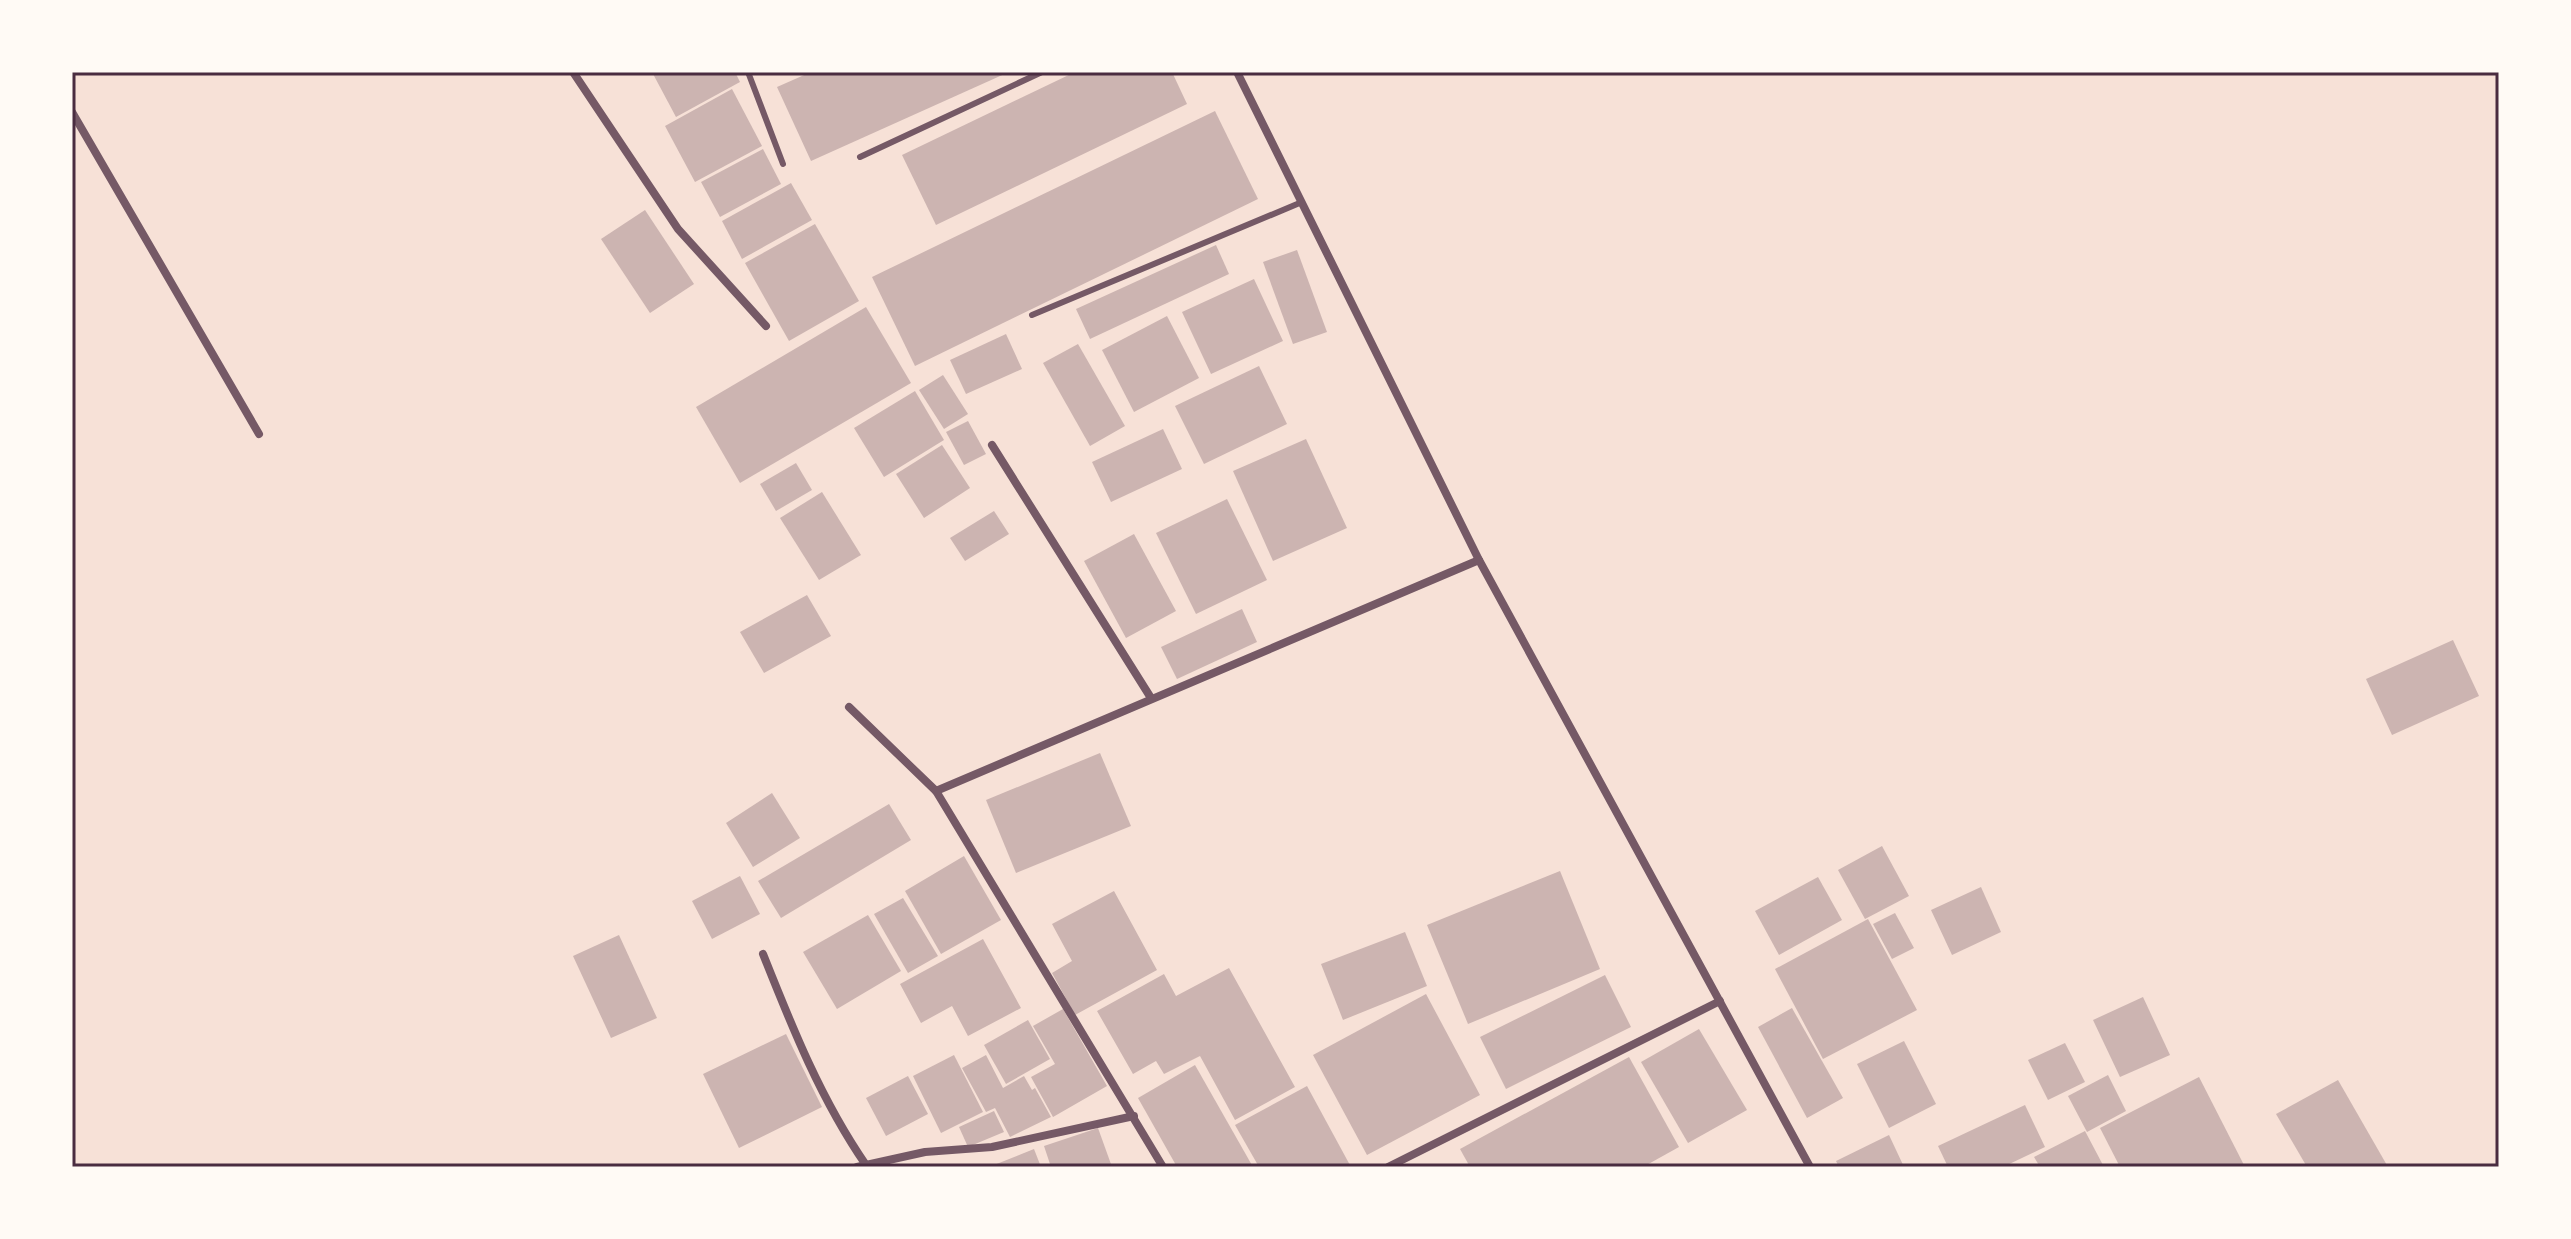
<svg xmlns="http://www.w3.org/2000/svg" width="2571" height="1239" viewBox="0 0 2571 1239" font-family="Karla,sans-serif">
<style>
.building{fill:#ccb4b1}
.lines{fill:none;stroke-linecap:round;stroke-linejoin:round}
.service{stroke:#755966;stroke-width:6}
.minor{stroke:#755966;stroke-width:8}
.neatline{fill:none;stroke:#4a2c40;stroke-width:3}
</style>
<rect width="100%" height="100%" fill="#f7e1d7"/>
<!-- building -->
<g class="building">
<path d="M652,72H735L740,82L676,117Z"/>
<path d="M811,72H1009L811,161L777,87Z"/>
<path d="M1075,72H1172L1187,104L936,225L902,155Z"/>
<path d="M732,89L762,146L695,182L665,126Z"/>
<path d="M1215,111L1258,199L915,366L872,277Z"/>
<path d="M763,149L781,184L720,217L701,182Z"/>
<path d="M791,183L812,220L742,259L722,221Z"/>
<path d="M645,210L694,284L650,313L601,239Z"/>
<path d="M815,224L859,301L789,341L745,263Z"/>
<path d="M1216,245L1229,274L1090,339L1076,309Z"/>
<path d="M1297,250L1327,332L1293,344L1263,262Z"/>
<path d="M1254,279L1283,341L1211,374L1182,312Z"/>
<path d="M866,307L911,383L740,483L696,407Z"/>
<path d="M1167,316L1199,378L1134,412L1102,350Z"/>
<path d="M1006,334L1022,369L966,394L950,360Z"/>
<path d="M1078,344L1125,426L1090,446L1043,363Z"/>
<path d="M1259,366L1287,424L1204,464L1175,406Z"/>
<path d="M943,375L968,414L944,429L919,390Z"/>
<path d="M915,391L944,440L884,477L854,428Z"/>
<path d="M968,421L986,454L964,465L946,432Z"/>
<path d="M1163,429L1182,469L1111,502L1092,462Z"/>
<path d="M1306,439L1347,528L1273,561L1233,471Z"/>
<path d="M942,445L970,488L924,518L896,474Z"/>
<path d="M796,463L812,490L776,511L760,484Z"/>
<path d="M822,492L861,555L819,580L780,518Z"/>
<path d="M1227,499L1267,580L1196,614L1156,533Z"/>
<path d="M994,511L1009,534L965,561L950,538Z"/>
<path d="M1134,534L1176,611L1126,638L1084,561Z"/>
<path d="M807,595L831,636L764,673L740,632Z"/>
<path d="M1242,609L1257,642L1177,679L1161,647Z"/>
<path d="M2453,640L2479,696L2392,735L2366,679Z"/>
<path d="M1100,753L1131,826L1016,873L986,800Z"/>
<path d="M772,793L800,838L753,867L726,823Z"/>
<path d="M889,804L911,840L781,918L758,881Z"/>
<path d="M1882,846L1909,896L1865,919L1838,870Z"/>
<path d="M964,856L1001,920L941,954L905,891Z"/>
<path d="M1560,871L1600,969L1468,1024L1427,925Z"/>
<path d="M740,876L760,914L712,939L692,901Z"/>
<path d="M1818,877L1842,920L1779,955L1755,911Z"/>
<path d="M1981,887L2001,932L1952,955L1931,910Z"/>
<path d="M1114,891L1157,970L1075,1015L1052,973L1072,961L1052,924Z"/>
<path d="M903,898L938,956L908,973L874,914Z"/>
<path d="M1895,913L1914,948L1892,959L1873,924Z"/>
<path d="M868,915L901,971L837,1009L803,952Z"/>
<path d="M1868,919L1917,1010L1823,1059L1775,969Z"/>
<path d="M1405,932L1427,986L1343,1020L1321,964Z"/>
<path d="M619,935L657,1018L611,1038L573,956Z"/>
<path d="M983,939L1021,1008L968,1036L952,1006L921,1023L900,984Z"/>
<path d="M1229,968L1295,1087L1235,1120L1200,1056L1164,1074L1156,1061L1133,1074L1097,1011L1164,974L1176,996Z"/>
<path d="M1605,975L1631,1027L1506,1089L1480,1037Z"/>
<path d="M1426,994L1480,1095L1367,1155L1313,1055Z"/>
<path d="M2143,997L2170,1055L2120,1077L2093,1020Z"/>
<path d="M1792,1008L1843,1098L1807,1118L1758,1027Z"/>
<path d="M1063,1009L1107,1086L1053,1117L1031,1077L1055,1064L1033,1026Z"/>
<path d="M1028,1020L1050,1059L1006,1084L984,1045Z"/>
<path d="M1699,1029L1747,1110L1688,1143L1641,1062Z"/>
<path d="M786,1034L822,1107L739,1148L703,1074Z"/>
<path d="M1904,1041L1936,1104L1889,1128L1857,1064Z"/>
<path d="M2065,1043L2085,1082L2048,1100L2028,1060Z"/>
<path d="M954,1055L983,1112L941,1133L913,1076Z"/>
<path d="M986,1055L1003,1088L1024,1076L1032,1090L1035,1088L1051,1117L1010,1137L995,1108L986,1112L962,1068Z"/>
<path d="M1629,1057L1679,1147L1643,1167H1470L1460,1149Z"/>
<path d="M1195,1065L1253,1167H1177L1138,1098Z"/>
<path d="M2108,1075L2126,1111L2087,1132L2068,1096Z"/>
<path d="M908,1076L928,1114L886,1136L866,1098Z"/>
<path d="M2199,1077L2245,1167H2120L2100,1128Z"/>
<path d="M2338,1080L2388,1167H2307L2276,1114Z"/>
<path d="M1307,1086L1351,1167H1259L1235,1125Z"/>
<path d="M2025,1105L2045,1147L2003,1167H1948L1938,1146Z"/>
<path d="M994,1111L1004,1132L968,1147L959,1127Z"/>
<path d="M1098,1128L1112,1167H1051L1044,1146Z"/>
<path d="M2085,1131L2104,1167H2040L2034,1157Z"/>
<path d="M1889,1135L1904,1167H1839L1836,1161Z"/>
<path d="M1034,1149L1041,1167H989Z"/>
</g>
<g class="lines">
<!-- service -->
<g class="service">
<path d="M748,72L783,164"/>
<path d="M860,157L1042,72"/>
<path d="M1032,315L1302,202"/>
</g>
<!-- minor -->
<g class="minor">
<path d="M573,72L678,229L766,326"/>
<path d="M1237,72L1479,560L1810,1167"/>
<path d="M72,112L259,434"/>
<path d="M992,445L1151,698"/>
<path d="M849,707L936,791"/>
<path d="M763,954C792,1027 821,1100 866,1165"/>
<path d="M857,1167L925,1152L992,1147L1134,1116"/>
<path d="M1163,1167L936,791L1479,560"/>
<path d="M1388,1167L1720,1001"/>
</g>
</g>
<!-- border -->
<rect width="2571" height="1239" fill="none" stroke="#fffaf5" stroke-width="148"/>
<rect x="74" y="74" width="2423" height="1091" class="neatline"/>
</svg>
